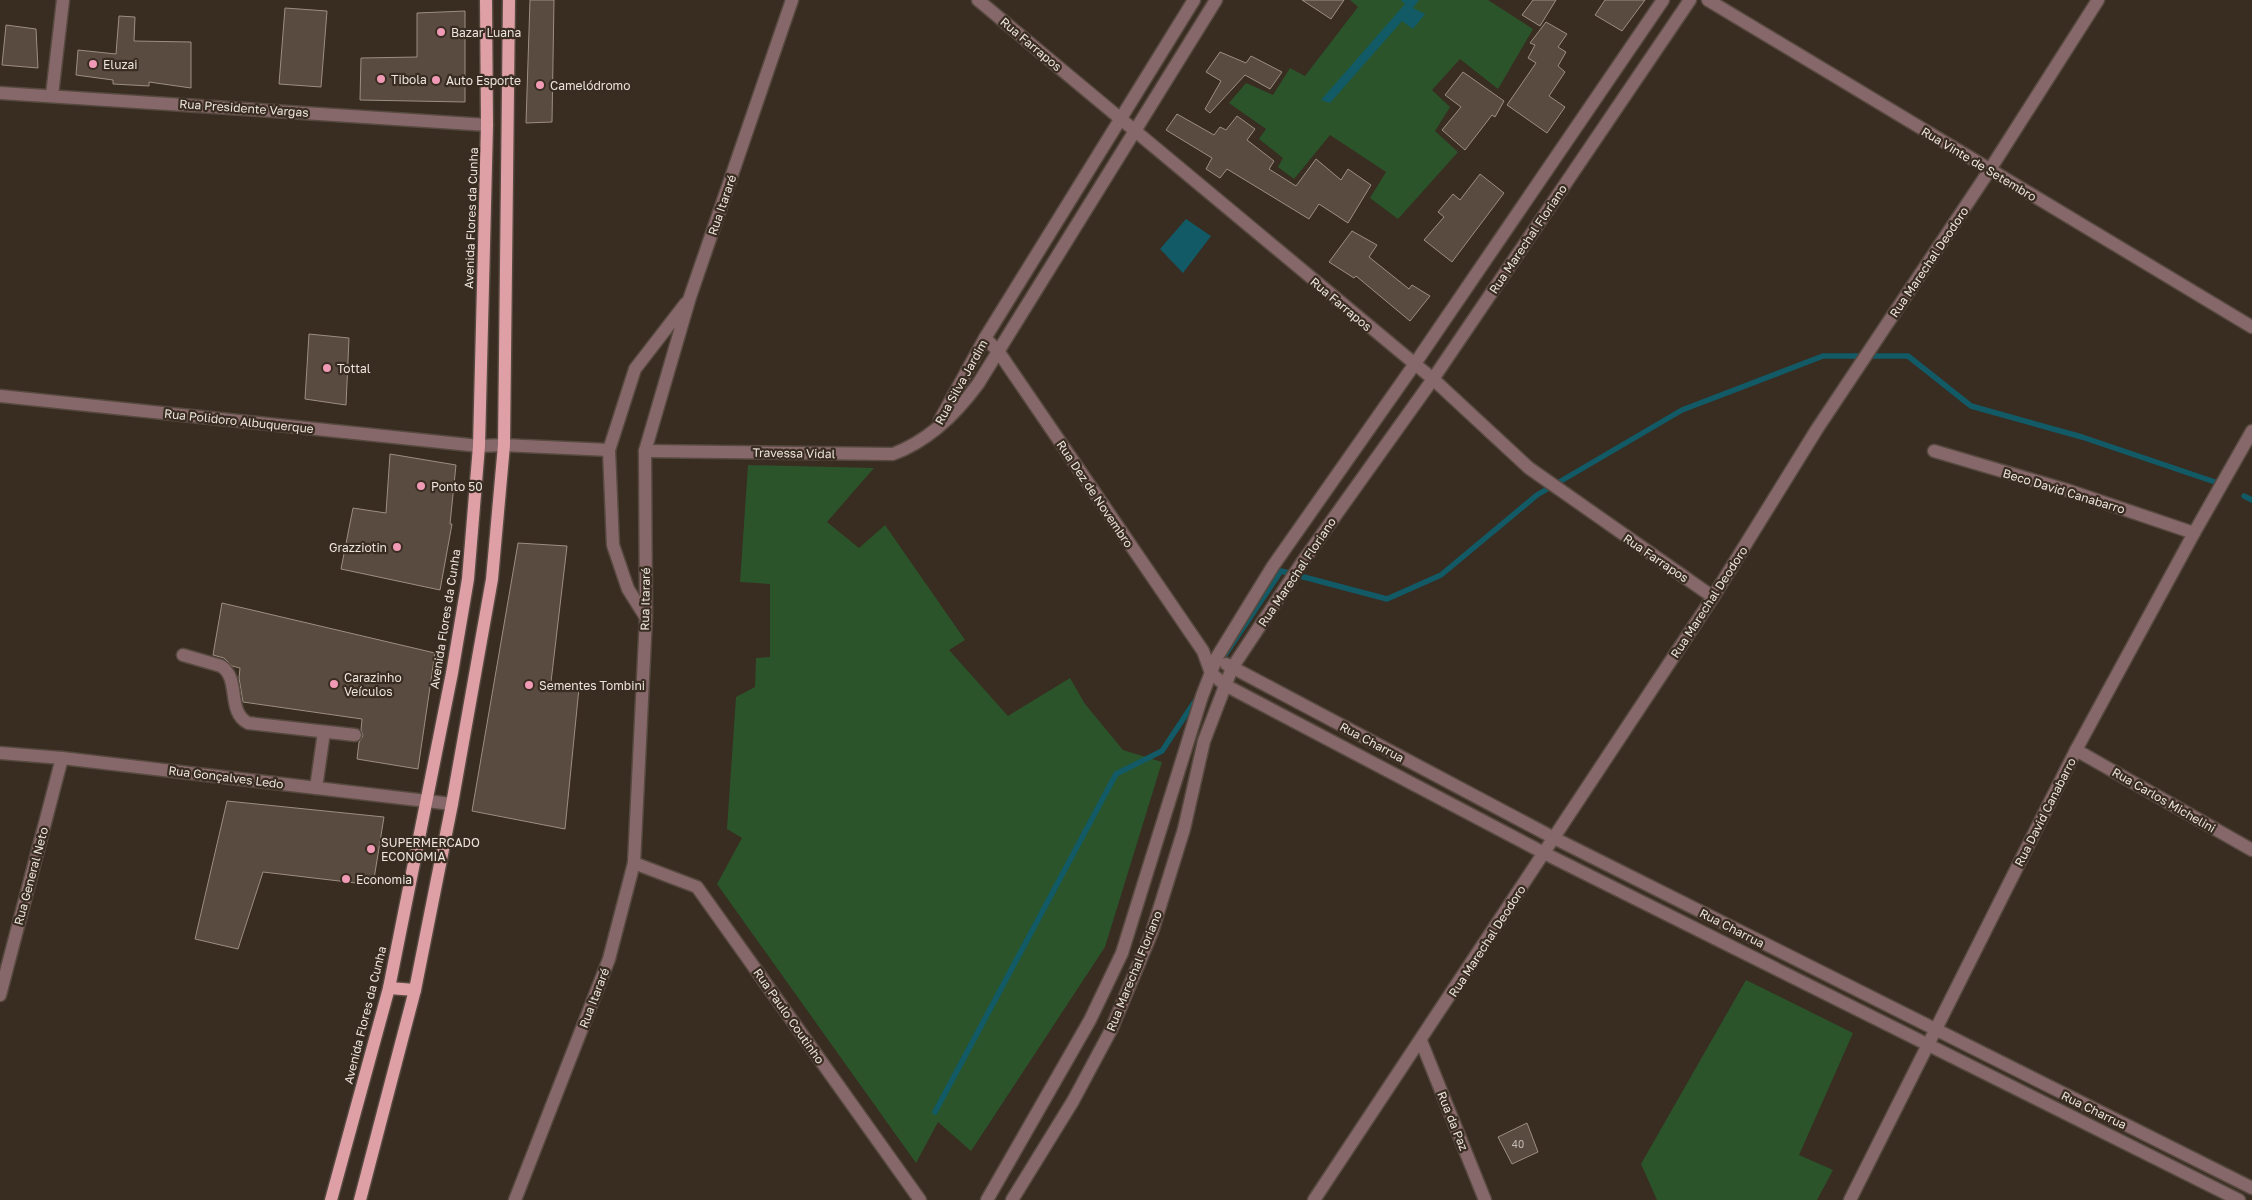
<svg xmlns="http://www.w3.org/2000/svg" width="2252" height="1200" viewBox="0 0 2252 1200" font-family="'Golos Text',sans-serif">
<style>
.green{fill:#2b542a}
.water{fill:#115a66}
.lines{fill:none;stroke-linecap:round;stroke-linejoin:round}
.stream{stroke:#115a66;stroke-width:5.5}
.building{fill:#594b3f;stroke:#9d8e81}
.minor-casing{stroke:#56493f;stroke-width:15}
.major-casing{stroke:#56493f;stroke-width:15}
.minor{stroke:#87686a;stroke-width:12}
.major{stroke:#dea0a4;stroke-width:12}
.poi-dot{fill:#f09ab6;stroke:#392c21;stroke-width:2}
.labels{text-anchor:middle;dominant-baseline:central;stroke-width:4.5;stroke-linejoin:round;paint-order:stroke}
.number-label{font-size:10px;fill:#c7beb6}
.poi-label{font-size:12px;fill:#ece4dd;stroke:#392c21;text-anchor:start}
.street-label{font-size:12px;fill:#ece4dd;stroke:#392c21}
</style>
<rect width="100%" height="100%" fill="#392c21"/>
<!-- green -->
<g class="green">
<path d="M1350,0H1488L1533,29L1498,89L1460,59L1432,90L1450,107L1435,131L1458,152L1398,219L1370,198L1386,172L1330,135L1294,179L1278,167L1283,158L1259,139L1266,129L1229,103L1246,83L1273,95L1290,68L1305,76L1358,7Z"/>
<path d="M748,465L874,468L827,522L859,548L885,525L965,640L949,650L1008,716L1070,678L1085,704L1123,750L1162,762L1105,947L971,1151L938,1122L916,1163L717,884L742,838L727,829L736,697L755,687L756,658L770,657V584L740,582Z"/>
<path d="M1746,980L1853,1033L1799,1155L1833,1170L1817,1200H1657L1641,1164Z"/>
</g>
<!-- water -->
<g class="water">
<path d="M1401,0H1419L1413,8L1425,14L1413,29L1402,21L1330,103L1321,100L1405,4Z"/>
<path d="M1186,219L1211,236L1183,273L1160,249Z"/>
</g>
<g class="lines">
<!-- stream -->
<g class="stream">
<path d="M2244,496L2252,500"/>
<path d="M1221,661L1281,571L1387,599L1441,575L1537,495L1682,410L1823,356H1908L1971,406L2082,437L2215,482"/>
<path d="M935,1112L1116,774L1162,751L1197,698"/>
</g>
</g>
<!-- building -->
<g class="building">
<path d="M530,0H554L552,122L526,123Z"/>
<path d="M1302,0H1344L1331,19Z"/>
<path d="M1533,0H1556L1540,26L1522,15Z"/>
<path d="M1605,0H1645L1622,31L1595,15Z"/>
<path d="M285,8L327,11L321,87L279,84Z"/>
<path d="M465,11V102L360,100L361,58L417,57V13Z"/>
<path d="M119,16L135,17L134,41L191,42V88L149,82V86L113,84V80L76,75L78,50L116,54Z"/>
<path d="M1546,22L1567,34L1558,47L1566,52L1558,66L1565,72L1549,96L1565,107L1547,133L1507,105L1536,63L1528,58L1535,45L1530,43Z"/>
<path d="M6,25L36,29L38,68L2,65Z"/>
<path d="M1220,52L1246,63L1251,56L1282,72L1270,89L1245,75L1210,113L1205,109L1221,81L1206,72Z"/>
<path d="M1463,72L1504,101L1495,117L1492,115L1465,150L1442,130L1461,107L1445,95Z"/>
<path d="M1177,114L1214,135L1220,127L1226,130L1237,116L1255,129L1247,140L1274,161L1269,169L1296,186L1316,159L1341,180L1348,169L1371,185L1348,223L1319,204L1309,219L1227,169L1220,178L1206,169L1212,158L1166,130Z"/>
<path d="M1480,174L1504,193L1452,262L1424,240L1444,217L1438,212L1453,194L1460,200Z"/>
<path d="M1352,231L1377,245L1369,257L1409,289L1412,285L1430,296L1410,321L1356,276L1354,278L1329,262Z"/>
<path d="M309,334L349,338L346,405L305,399Z"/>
<path d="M390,454L456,465L450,524H452L440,590L341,569L353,508L386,513Z"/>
<path d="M518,543L567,546L551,682L579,688L565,829L472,811Z"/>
<path d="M222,603L435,653L418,769L357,759L359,742L363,736L361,730L362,719L243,702L239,678L240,668L232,666L224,658L213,655Z"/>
<path d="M227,801L384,817L373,885L263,872L238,949L195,939Z"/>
<path d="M1527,1123L1538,1152L1512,1164L1498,1137Z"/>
</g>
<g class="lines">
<defs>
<g id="minor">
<path d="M978,0L1433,379L1529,468L1713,597"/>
<path d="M1708,0L2252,327"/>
<path d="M0,93L487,125"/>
<path d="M52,95L63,0"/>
<path d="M985,338L998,351L1203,651L1211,673L1225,685L1544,853L2239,1200"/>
<path d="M0,396L479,446L504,445L609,450"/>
<path d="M940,420L985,338L1194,0"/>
<path d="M645,451L893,454C928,441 956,414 978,384L1216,0"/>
<path d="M1934,451L2070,491L2194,533"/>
<path d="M645,616L628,589L613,545L609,450L635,369L686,303"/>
<path d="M183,655L221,666C241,679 226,711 248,723L355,735"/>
<path d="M1226,664L1554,838L2252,1188"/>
<path d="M2076,750L2252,850"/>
<path d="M0,753L62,758L452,804"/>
<path d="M316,788L324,732"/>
<path d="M634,863L697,887L920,1200"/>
<path d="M0,995L62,758"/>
<path d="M1421,1041L1485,1200"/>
<path d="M515,1200L609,959L634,863L646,617L645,451L690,297L792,0"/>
<path d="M987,1200L1090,1020L1122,953L1202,696L1217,657L1273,566L1414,365L1663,0"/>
<path d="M1012,1200L1073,1101L1111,1030L1152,932L1184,829L1204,741L1232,668L1303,561L1433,379L1690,0"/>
<path d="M1314,1200L1713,597L1817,429L1989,171L2098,0"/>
<path d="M1850,1200L2076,750L2194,533L2252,431"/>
</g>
<g id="major">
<path d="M389,988L415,990"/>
<path d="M331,1200L389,988L452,673L468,579L479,446L487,125L486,0"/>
<path d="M360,1200L415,990L452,804L492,579L504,445L509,0"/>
</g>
</defs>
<!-- minor casing -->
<use href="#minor" class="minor-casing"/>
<!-- major casing -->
<use href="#major" class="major-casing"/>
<!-- minor -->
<use href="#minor" class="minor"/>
<!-- major -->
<use href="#major" class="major"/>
</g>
<!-- markers -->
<g class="poi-dot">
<circle cx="441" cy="32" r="5"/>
<circle cx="93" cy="64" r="5"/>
<circle cx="381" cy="79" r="5"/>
<circle cx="436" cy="80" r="5"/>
<circle cx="540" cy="85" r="5"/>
<circle cx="327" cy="368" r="5"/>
<circle cx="421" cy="486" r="5"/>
<circle cx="397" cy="547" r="5"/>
<circle cx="334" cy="684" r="5"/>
<circle cx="529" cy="685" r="5"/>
<circle cx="371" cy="849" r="5"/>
<circle cx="346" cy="879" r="5"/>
</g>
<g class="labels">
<!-- number labels -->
<g class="number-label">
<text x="1518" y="1144">40</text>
</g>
<!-- poi labels -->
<g class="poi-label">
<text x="451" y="32">Bazar Luana</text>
<text x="103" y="64">Eluzai</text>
<text x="391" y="79">Tibola</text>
<text x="446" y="80">Auto Esporte</text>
<text x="550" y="85">Camelódromo</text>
<text x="337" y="368">Tottal</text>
<text x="431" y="486">Ponto 50</text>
<text x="387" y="547" text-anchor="end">Grazziotin</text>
<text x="344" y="677">Carazinho<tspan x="344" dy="14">Veículos</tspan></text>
<text x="539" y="685">Sementes Tombini</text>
<text x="381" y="842">SUPERMERCADO<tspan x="381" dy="14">ECONOMIA</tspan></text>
<text x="356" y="879">Economia</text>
</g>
<!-- street labels -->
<g class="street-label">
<text transform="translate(1031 44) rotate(40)">Rua Farrapos</text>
<text transform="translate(244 108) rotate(4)">Rua Presidente Vargas</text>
<text transform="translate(1979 164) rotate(31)">Rua Vinte de Setembro</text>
<text transform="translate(722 205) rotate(-71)">Rua Itararé</text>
<text transform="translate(471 218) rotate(-88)">Avenida Flores da Cunha</text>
<text transform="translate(1528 239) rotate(-56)">Rua Marechal Floriano</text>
<text transform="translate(1929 262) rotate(-56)">Rua Marechal Deodoro</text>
<text transform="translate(1341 304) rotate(40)">Rua Farrapos</text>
<text transform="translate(961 382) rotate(-61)">Rua Silva Jardim</text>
<text transform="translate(239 421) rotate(6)">Rua Polidoro Albuquerque</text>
<text transform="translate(794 453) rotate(1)">Travessa Vidal</text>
<text transform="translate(2064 491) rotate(17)">Beco David Canabarro</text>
<text transform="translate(1095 494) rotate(56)">Rua Dez de Novembro</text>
<text transform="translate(1656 558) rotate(34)">Rua Farrapos</text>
<text transform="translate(1297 572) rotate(-56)">Rua Marechal Floriano</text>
<text transform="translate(645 599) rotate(-89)">Rua Itararé</text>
<text transform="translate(1709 602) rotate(-57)">Rua Marechal Deodoro</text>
<text transform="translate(445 619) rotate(-81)">Avenida Flores da Cunha</text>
<text transform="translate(1372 742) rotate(28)">Rua Charrua</text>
<text transform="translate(226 777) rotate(7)">Rua Gonçalves Ledo</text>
<text transform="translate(2164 800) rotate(30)">Rua Carlos Michelini</text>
<text transform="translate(2045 812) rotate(-63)">Rua David Canabarro</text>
<text transform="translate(31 876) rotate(-75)">Rua General Neto</text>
<text transform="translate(1732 928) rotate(27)">Rua Charrua</text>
<text transform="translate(1487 941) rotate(-57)">Rua Marechal Deodoro</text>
<text transform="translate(1134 971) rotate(-68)">Rua Marechal Floriano</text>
<text transform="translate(594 998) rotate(-69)">Rua Itararé</text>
<text transform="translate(365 1015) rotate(-76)">Avenida Flores da Cunha</text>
<text transform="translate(789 1016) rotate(55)">Rua Paulo Coutinho</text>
<text transform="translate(2094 1110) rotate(26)">Rua Charrua</text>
<text transform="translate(1453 1121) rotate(68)">Rua da Paz</text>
</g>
</g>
</svg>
